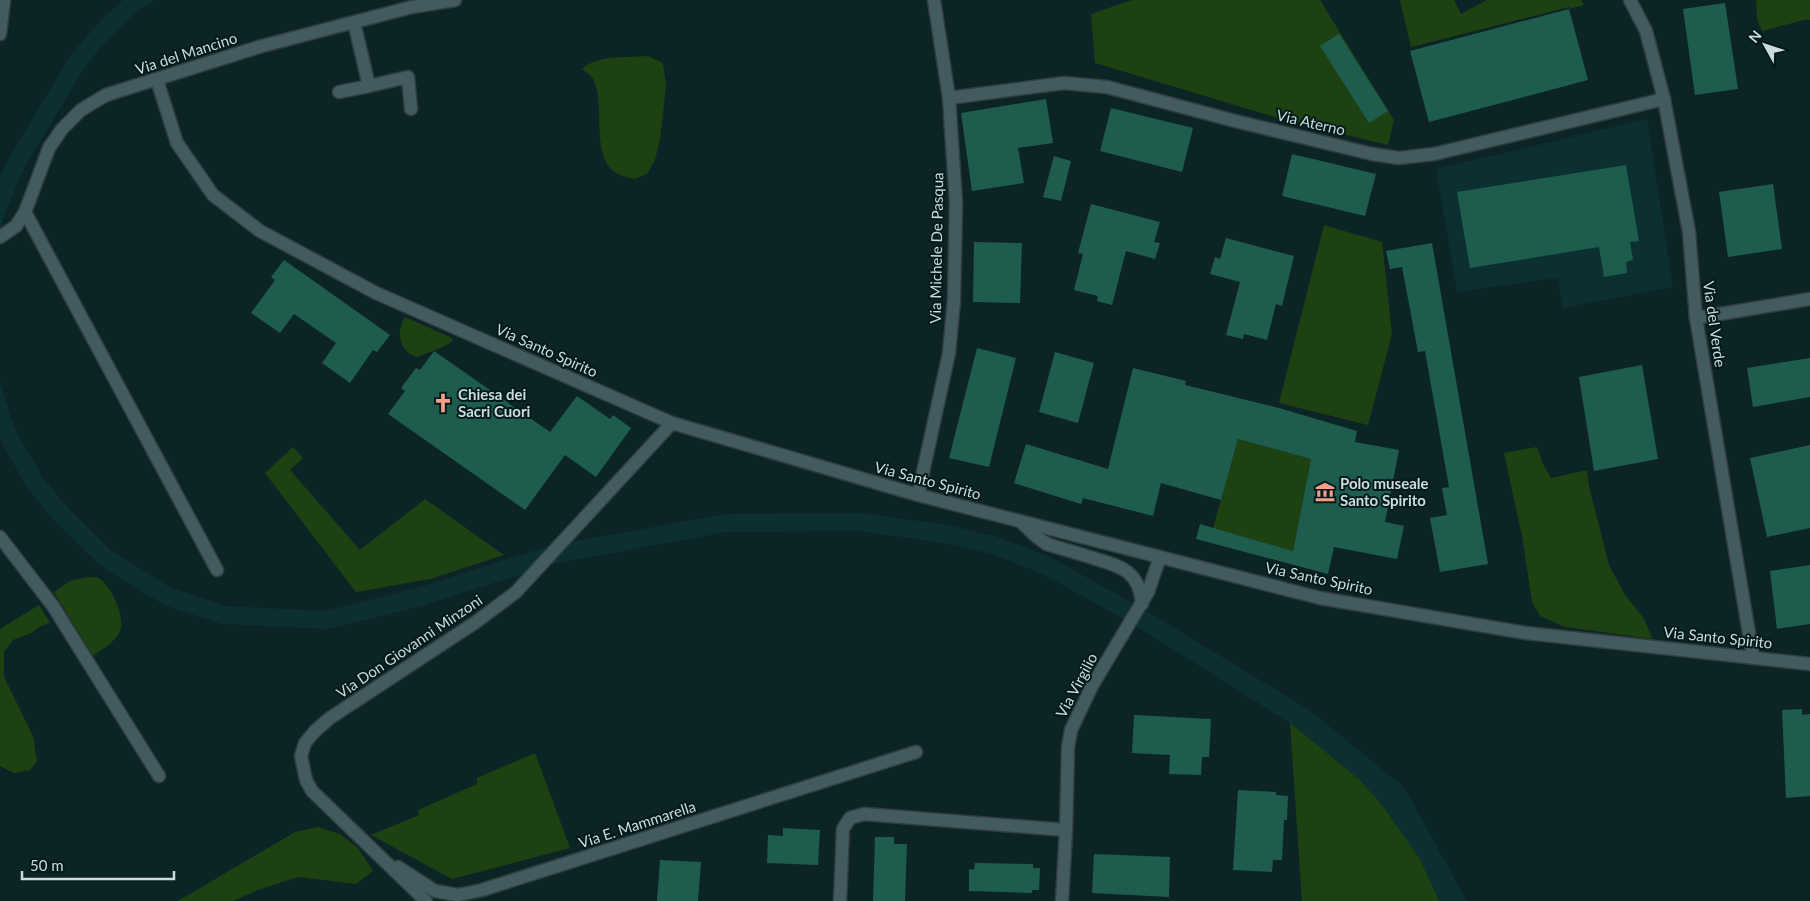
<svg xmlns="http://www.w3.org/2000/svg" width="1810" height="901" viewBox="0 0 1810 901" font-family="Lato,sans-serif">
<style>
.built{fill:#0c2f32}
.green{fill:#1e4112}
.building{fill:#1e5d4d}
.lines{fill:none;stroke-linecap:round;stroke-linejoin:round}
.street-casing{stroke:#313e41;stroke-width:15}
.secondary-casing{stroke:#313e41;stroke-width:15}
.street{stroke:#435b5e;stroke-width:12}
.secondary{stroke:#435b5e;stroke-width:12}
.labels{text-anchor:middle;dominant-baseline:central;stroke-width:4;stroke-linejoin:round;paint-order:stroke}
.street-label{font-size:15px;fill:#cedbdd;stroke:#041b1e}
.poi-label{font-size:15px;font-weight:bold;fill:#cedbdd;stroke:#041b1e;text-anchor:start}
</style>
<rect width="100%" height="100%" fill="#0d2427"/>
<!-- built -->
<g class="built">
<path d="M123,0H155L138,11L119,28L99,49L84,69L26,164L5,213L0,231V176L10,156L69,58L85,38L106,15Z"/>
<path d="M1647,119L1673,287L1563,308L1558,278L1457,292L1436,169Z"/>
<path d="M0,382L15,429L43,478L67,507L112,551L171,588L225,606L326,611L417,588L549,546L726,514L862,513L948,525L998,537L1050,557L1140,607L1308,709L1404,787L1467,901H1439L1420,859L1382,805L1360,780L1290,723L1131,623L1043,574L992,554L944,543L860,531L727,532L553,564L422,606L328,629L222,624L164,605L101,566L53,519L27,488L0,439Z"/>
</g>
<!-- green -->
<g class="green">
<path d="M1132,0H1320L1394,120L1388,145L1288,121L1095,63L1091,14Z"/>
<path d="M1400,0H1454L1461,14L1487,0H1581L1584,5L1569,9V7L1411,47Z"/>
<path d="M1756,0H1810V20H1804L1762,31L1757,19Z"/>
<path d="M648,56L663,63L666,86L660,139L655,160L647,174L635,179C630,178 625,177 620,175C588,161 607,105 593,79C591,75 586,72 582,69C598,54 628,58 648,56Z"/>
<path d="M1324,225L1382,242L1392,334L1368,425L1279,403Z"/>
<path d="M405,317L452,338V341C447,347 426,353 417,357C400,352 395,332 405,317Z"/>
<path d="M1238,439L1311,459L1293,551L1213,528Z"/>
<path d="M293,447L303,458L290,470L360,550L425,499L504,555L430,579L356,592L265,473Z"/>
<path d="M1537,447L1543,464L1551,478L1587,470L1589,486L1609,565L1625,595L1643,617L1653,639L1565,627L1540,616L1532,602L1522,536L1504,453Z"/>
<path d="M88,577C92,577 97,577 100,579C111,586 124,615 121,628C118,640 103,649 93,656L54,592L70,581Z"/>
<path d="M39,605L50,623L39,627L31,633L13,640L4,652V677L33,736L37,762L30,770L14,773L0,766V629Z"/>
<path d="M1290,723L1360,780L1382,805L1420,859L1439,901H1302Z"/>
<path d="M535,753L570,848L452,879L371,835L419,815L418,810L477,784V778Z"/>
<path d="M318,827L340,834L358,848L373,871L356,884L298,877L258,890L233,901H178L295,832Z"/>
</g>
<!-- building -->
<g class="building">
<path d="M1725,3L1738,89L1695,95L1683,9Z"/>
<path d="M1569,9L1588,80L1429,122L1410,51Z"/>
<path d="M1339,34L1388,111L1369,123L1320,46Z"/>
<path d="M1046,99L1053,143L1018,148L1024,183L972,191L961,113Z"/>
<path d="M1111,108L1193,128L1182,172L1100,151Z"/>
<path d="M1292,154L1376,174L1365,216L1282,196Z"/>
<path d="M1054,156L1071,161L1061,201L1043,197Z"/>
<path d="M1626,165L1639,241L1630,242L1633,260L1626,262L1627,273L1604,277L1599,247L1470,268L1457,192Z"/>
<path d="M1773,184L1782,249L1728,257L1719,192Z"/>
<path d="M1091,204L1160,222L1154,242L1160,243L1155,259L1126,251L1112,305L1097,301L1098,296L1074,290L1083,254L1078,253Z"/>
<path d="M1226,238L1294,256L1282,306L1276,304L1267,340L1244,334L1243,339L1226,335L1240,282L1210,274L1215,257L1220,259Z"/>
<path d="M974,242L1022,243L1020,303L973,302Z"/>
<path d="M1432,243L1488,564L1440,572L1430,518L1447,515L1442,488L1449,487L1425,351L1418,352L1402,267L1390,269L1386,251Z"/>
<path d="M284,260L390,335L377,352L373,350L350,383L322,363L336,343L294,314L280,333L251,313L275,280L271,277Z"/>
<path d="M977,348L1016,358L989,467L949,458Z"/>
<path d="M434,351L550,432L577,396L610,419L613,415L631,428L596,477L565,455L525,510L388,414L405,391L401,388L416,368L420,370Z"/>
<path d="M1055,352L1094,363L1078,423L1039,412Z"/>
<path d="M1810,358V397L1753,407L1747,368Z"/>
<path d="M1642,365L1658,459L1594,471L1579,377Z"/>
<path d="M1133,368L1186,381L1185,385L1279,408L1357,431L1355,442L1399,450L1385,522L1404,526L1397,559L1334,547L1328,574L1196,539L1200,524L1293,551L1311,459L1238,439L1221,500L1161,483L1153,516L1083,498L1081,504L1014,483L1026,444L1108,469Z"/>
<path d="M1810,445V528L1767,537L1750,458Z"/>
<path d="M1810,565V624L1777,629L1770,571Z"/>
<path d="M1802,709V715L1810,714V796L1786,798L1782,710Z"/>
<path d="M1134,715L1211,719L1209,757H1202L1201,775L1169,774L1170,755L1132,753Z"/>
<path d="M1238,790L1276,792V795L1288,796L1287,820H1284L1282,860H1273L1272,872L1233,870Z"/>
<path d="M783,828L820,830L818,865L767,863L768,835L783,836Z"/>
<path d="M875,837H894V844H907L905,901H873Z"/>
<path d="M1094,854L1170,857L1169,897L1092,893Z"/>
<path d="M660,860L701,862L698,901H657Z"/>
<path d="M975,863L1033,864V868H1040L1039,890H1032V893L969,891V869L974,870Z"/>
</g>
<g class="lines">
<defs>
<g id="street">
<path d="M1630,0L1646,31L1664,99L1689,232L1696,318L1753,657"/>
<path d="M354,22L369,86L408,77L411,109"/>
<path d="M339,92L369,86"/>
<path d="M949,98L1064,83L1107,87L1239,122L1372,154L1399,158L1434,154L1664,99"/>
<path d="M25,212L217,570"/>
<path d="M1696,318L1810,299"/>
<path d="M1020,521L1037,537L1047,544C1062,549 1078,553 1093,558C1120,566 1140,571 1142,604"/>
<path d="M0,537L53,606L159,776"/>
<path d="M398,867L435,891L458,895L482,890L916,752"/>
<path d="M426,901L312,791L306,780L301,756L305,743L315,731L330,718L476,622L516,592L672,423"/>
<path d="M840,901L843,829L850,818L864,814L1066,830"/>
<path d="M1062,901L1066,830L1068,747L1071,730L1092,686L1148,592L1160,557"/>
</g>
<g id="secondary">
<path d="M0,34L4,0"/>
<path d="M157,80L177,143L213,195L260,231L376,293L672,423L918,495L1320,598L1526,633L1810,664"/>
<path d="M0,237L16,226L25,212L49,148L62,129L81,110L106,95L262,46L412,7L455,0"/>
<path d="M918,495L949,353L954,300L956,203L949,98L934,0"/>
</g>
</defs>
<!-- street casing -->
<use href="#street" class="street-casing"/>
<!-- secondary casing -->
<use href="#secondary" class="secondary-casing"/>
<!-- street -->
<use href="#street" class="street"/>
<!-- secondary -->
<use href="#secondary" class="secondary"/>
</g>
<!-- icons -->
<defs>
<symbol id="church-bare" viewBox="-9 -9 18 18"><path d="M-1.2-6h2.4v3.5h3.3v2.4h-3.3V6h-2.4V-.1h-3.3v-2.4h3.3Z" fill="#f49e86" stroke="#041b1e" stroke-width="2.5" paint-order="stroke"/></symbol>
<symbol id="museum-bare" viewBox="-9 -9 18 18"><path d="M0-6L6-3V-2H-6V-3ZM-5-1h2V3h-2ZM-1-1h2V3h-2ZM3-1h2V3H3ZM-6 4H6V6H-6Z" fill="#f49e86" stroke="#041b1e" stroke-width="2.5" paint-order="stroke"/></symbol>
</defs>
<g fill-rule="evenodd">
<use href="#church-bare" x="429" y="389" width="28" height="28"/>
<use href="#museum-bare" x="1311" y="478" width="28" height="28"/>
</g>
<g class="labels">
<!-- street labels -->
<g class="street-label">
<text transform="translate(186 53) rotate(-18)">Via del Mancino</text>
<text transform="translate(1311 122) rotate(13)">Via Aterno</text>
<text transform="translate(936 248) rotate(-89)">Via Michele De Pasqua</text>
<text transform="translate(1715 324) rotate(82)">Via del Verde</text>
<text transform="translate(547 350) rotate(24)">Via Santo Spirito</text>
<text transform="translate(928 480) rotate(15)">Via Santo Spirito</text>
<text transform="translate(1319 578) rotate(12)">Via Santo Spirito</text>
<text transform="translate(1718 637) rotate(6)">Via Santo Spirito</text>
<text transform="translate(409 646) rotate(-34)">Via Don Giovanni Minzoni</text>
<text transform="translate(1076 685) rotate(-62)">Via Virgilio</text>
<text transform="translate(637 824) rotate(-18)">Via E. Mammarella</text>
</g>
<!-- poi labels -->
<g class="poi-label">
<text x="458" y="394">Chiesa dei<tspan x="458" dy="17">Sacri Cuori</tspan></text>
<text x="1340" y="483">Polo museale<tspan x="1340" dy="17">Santo Spirito</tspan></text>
</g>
</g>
<!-- north arrow -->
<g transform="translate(1765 45) rotate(310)" stroke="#041b1e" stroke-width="4" paint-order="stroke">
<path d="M0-4L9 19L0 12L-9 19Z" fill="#cedbdd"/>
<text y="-8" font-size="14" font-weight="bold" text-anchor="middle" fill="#cedbdd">N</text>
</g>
<!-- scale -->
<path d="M22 871v8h152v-8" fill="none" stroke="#cedbdd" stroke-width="2.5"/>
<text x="30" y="871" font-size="15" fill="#cedbdd" stroke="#041b1e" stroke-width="4" paint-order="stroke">50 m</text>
</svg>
